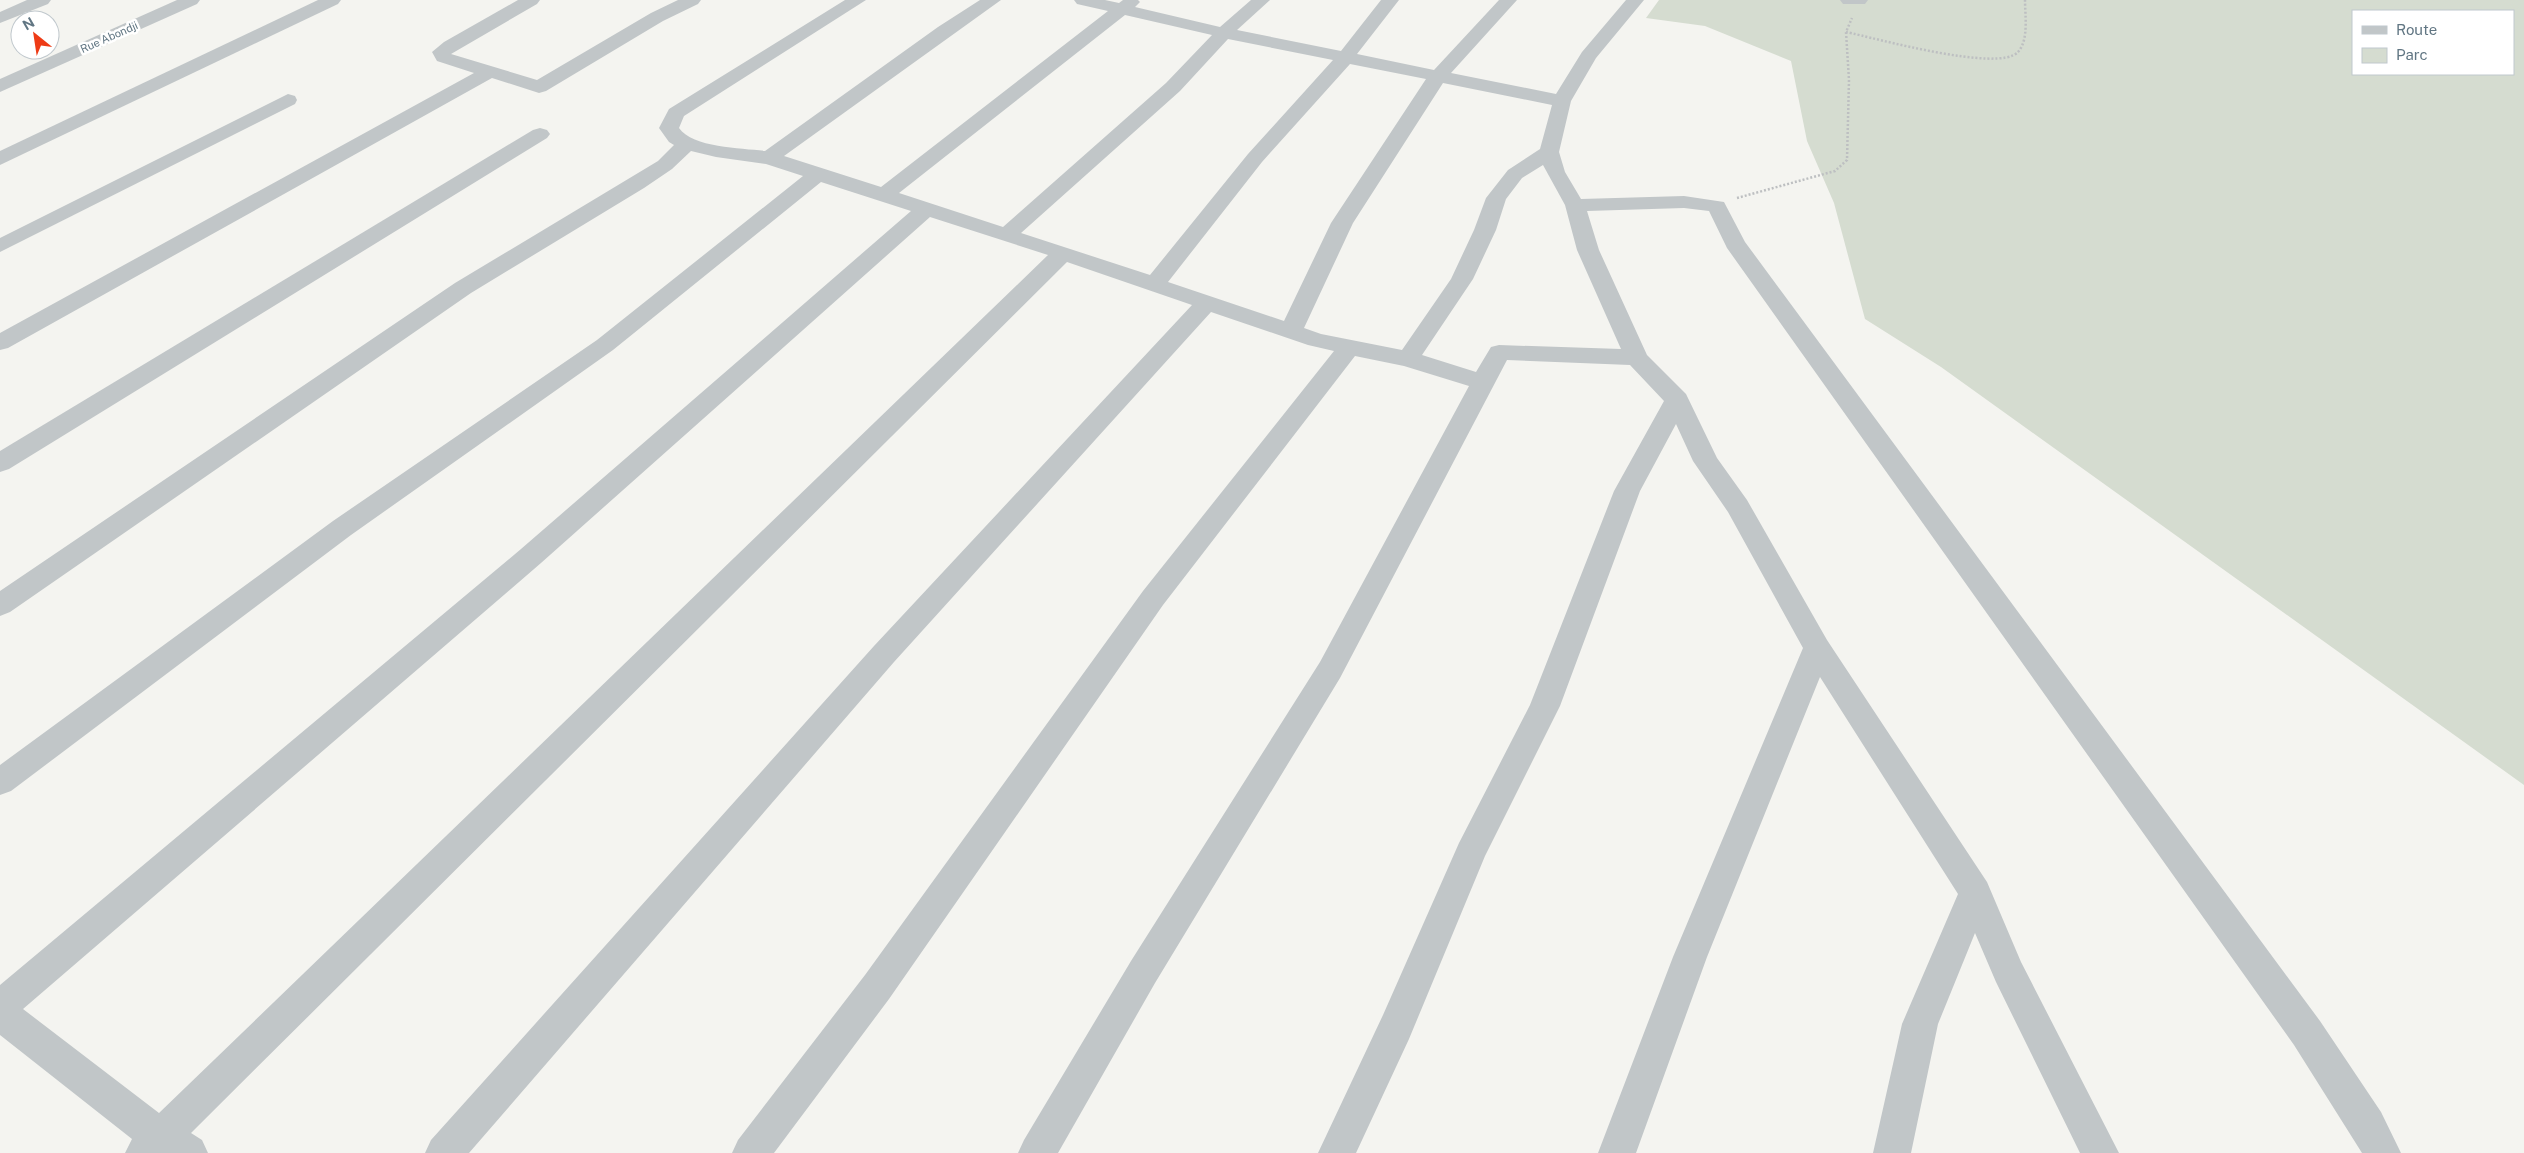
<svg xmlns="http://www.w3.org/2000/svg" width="2524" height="1153" viewBox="0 0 2524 1153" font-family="'Public Sans',sans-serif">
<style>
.green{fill:#d5dcd0;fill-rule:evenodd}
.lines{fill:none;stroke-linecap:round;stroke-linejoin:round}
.path{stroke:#bdbfc1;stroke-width:2.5;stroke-dasharray:2 2;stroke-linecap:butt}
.street{fill:#c1c6c8;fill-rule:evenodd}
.labels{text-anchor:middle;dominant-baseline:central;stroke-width:5;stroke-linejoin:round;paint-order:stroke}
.far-street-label{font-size:11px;fill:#617683;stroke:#fff}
</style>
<rect width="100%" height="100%" fill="#f4f4f0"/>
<!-- green -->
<path class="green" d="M1659,0H2524V785L1941,367L1865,319L1834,203L1807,141L1791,61L1705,26L1646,18ZM2353,11H2513V74H2353Z"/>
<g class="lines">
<!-- path -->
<g class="path">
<path d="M1846,32C1875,38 1999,73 2018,52C2029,40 2025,15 2025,0"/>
<path d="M1737,198L1835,171L1847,160L1849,80L1846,32L1852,18"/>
</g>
<!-- street -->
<g class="street">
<path d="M27,0H51L48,4L0,23V12Z"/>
<path d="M177,0H200L197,4L0,92V79Z"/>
<path d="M318,0H341L338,4L0,165V151Z"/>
<path d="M518,0H540L537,4L451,54L537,80L651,13L678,0H701L698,4L663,21L546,91L539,93L492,78L8,348L0,350V333L474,73L437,61L432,52L444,42Z"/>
<path d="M845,0H866L684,116L679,128C693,148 742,148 765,151L938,27L980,0H1001L784,156L881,187L1108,11L1077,4L1074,0H1105L1119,3L1123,0H1138L1140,2L1135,7L1220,27L1251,0H1270L1237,30L1341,51L1381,0H1399L1357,54L1434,70L1499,0H1517L1451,73L1556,94L1582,52L1626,0H1644L1596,58L1571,101L1559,152L1565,172L1581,199L1684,196L1724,202L1745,242L2320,1021L2381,1112L2401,1153H2362L2294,1045L1727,248L1709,211L1684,208L1587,211L1599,250L1647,355L1686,394L1717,458L1747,500L1827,640L1987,882L2021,962L2119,1153H2080L1996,982L1975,933L1938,1024L1911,1153H1873L1902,1024L1958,894L1820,677L1707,957L1636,1153H1598L1673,957L1803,648L1728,512L1693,461L1676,424L1640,491L1560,706L1485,856L1409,1039L1356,1153H1318L1383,1015L1459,843L1530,705L1614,491L1664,401L1630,365L1507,360L1340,678L1155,983L1058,1153H1018L1024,1140L1131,961L1320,662L1469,386L1404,366L1355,356L1163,605L889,999L774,1153H732L738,1140L865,975L1143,591L1334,351L1308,345L1211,312L894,662L469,1153H425L431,1140L874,646L1192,305L1067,262L191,1133L202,1140L208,1153H125L132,1139L0,1035V985L521,549L911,211L821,182L613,350L351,535L11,791L0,795V765L333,521L597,340L803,176L766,164L716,157L691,151L672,169L644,188L471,293L10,612L0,616V591L455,283L658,161L674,145L669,142L659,128L669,109ZM1125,15L1212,35L1166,83L1003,227L899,193ZM1228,39L1333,60L1248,154L1150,275L1021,233L1180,91ZM1350,64L1426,79L1331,223L1284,321L1168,282L1262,162ZM1443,83L1552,105L1540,149L1508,170L1486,198L1474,230L1451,279L1402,350L1321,334L1304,328L1353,223ZM1543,165L1565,205L1577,250L1621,349L1499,345L1491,347L1476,372L1422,355L1473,279L1496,230L1506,199L1522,178ZM930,217L1048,255L159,1113L23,1009L541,563Z"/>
<path d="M1840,0H1868L1865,4H1843Z"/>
<path d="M288,94L295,96L297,100L295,104L0,252V238Z"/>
<path d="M540,128L547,130L550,134L547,138L9,469L0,472V451L533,130Z"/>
</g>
</g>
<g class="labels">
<!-- far-street labels -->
<g class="far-street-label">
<text transform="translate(109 37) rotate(-24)">Rue Abondji</text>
</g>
</g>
<!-- legend -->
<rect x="2352" y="10" width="162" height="65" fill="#ffffff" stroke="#c0c8cd"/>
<rect x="2362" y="26" width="25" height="8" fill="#c1c6c8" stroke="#c0c8cd"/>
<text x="2396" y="35" font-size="15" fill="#617683">Route</text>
<rect x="2362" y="48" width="25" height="15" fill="#d5dcd0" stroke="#c0c8cd"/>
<text x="2396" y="60" font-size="15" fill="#617683">Parc</text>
<!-- north arrow -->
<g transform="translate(35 35) rotate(330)"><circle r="24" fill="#ffffff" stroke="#c0c8cd"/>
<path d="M0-4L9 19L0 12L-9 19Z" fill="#ee3b16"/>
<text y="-8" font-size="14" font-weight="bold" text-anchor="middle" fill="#617683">N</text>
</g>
</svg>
